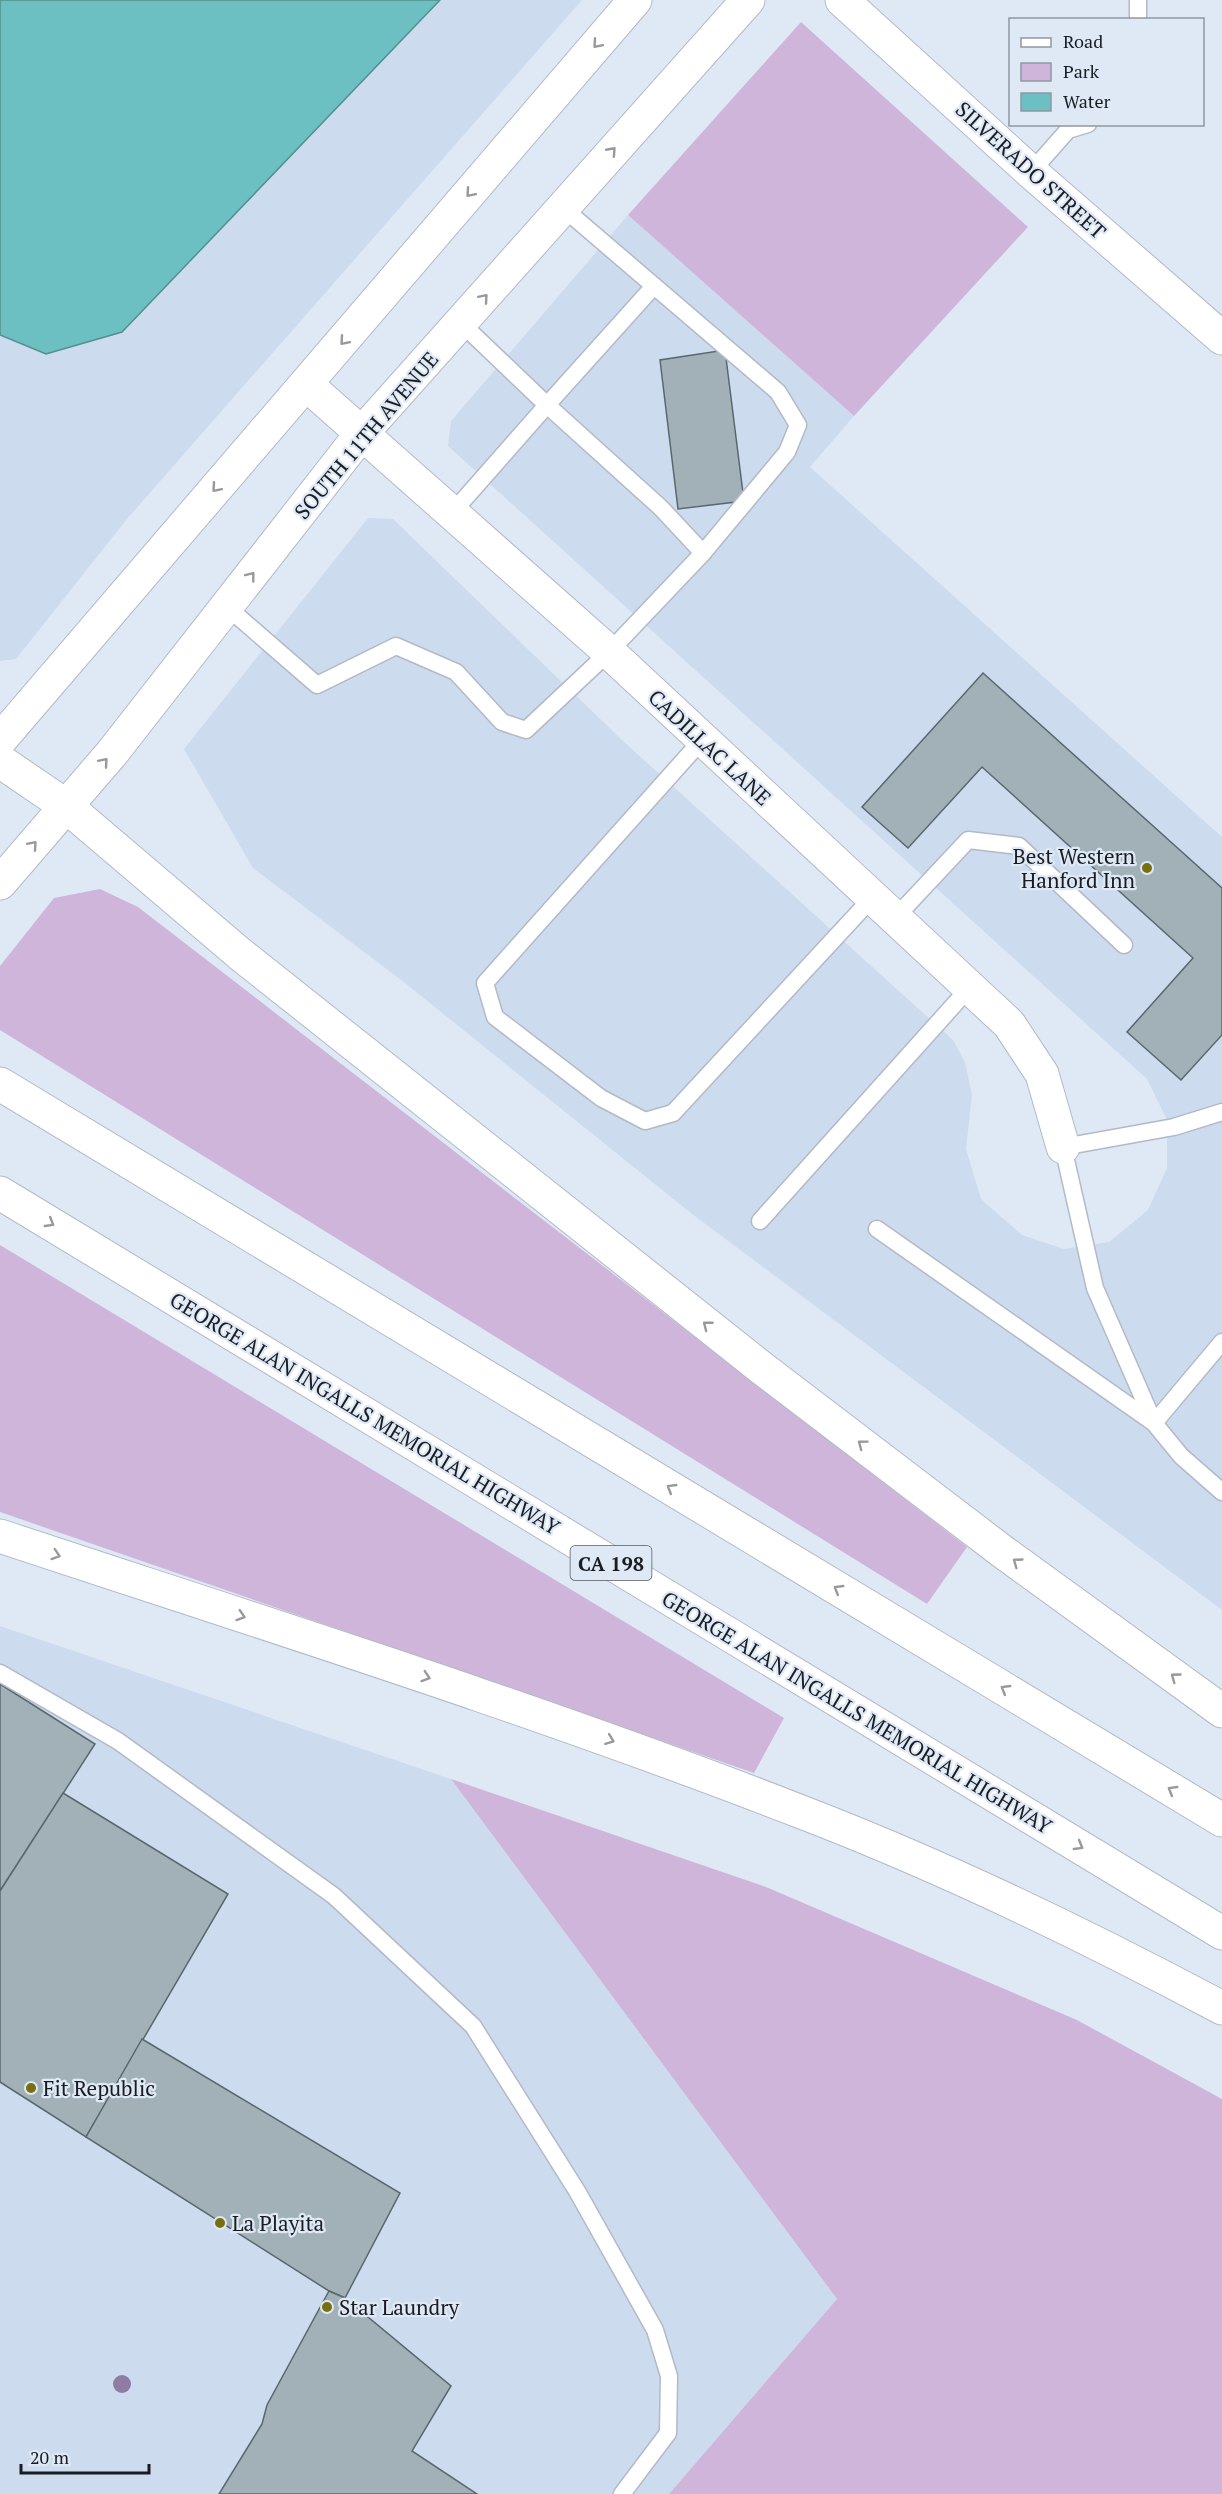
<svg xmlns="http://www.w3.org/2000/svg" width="1222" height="2494" viewBox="0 0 1222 2494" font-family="'PT Serif',serif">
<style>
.built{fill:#cddbee}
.green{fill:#d0b5da}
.water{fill:#6cc0c1;stroke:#538f91;stroke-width:1.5}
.building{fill:#a2b1b8;stroke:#59676e;stroke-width:1.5}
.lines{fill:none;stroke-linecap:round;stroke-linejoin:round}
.service-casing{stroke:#b1bac7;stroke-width:19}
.minor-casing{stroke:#b1bac7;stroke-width:35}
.secondary-casing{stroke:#b1bac7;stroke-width:35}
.motorway-casing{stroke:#b1bac7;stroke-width:35}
.service{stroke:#fff;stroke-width:16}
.minor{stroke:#fff;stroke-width:33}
.secondary{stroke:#fff;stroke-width:33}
.motorway{stroke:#fff;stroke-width:33}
.tree{fill:#907ba2}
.oneway{stroke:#98999b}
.poi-dot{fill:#777011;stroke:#dfe9f6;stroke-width:2}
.labels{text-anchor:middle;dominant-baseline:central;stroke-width:4.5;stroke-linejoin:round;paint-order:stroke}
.shield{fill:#dfe9f6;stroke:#545a61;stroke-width:1.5}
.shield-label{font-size:20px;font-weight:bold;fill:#191c21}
.street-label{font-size:21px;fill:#191c21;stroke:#dfe9f6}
.poi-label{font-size:21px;fill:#191c21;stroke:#dfe9f6;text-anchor:start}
</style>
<rect width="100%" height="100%" fill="#dfe9f6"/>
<!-- built -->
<g class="built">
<path d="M0,0H582L127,519L16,659L0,661Z"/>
<path d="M628,215L854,416L810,467L1222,837V1610L692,1214L405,983L253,868L184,749L368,518L393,519L623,741L953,1040L965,1062L972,1095L966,1149L981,1199L1022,1235L1064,1249L1109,1242L1148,1210L1167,1168V1120L1147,1079L448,446L451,421Z"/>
<path d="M0,1626L451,1779L837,2299L669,2494H0Z"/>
</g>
<!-- green -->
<g class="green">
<path d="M801,22L1028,227L854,416L628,215Z"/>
<path d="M100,889L138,907L967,1547L927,1604L0,1030V966L54,898Z"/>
<path d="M0,1245L784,1718L754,1773L0,1512Z"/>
<path d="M451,1779L766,1887L1077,2020L1222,2099V2494H669L837,2299Z"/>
</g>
<!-- water -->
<path class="water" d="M0,0H440L122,332L46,354L0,335Z"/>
<!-- building -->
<g class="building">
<path d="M725,350L744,501L678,509L660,360Z"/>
<path d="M983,673L1222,888V1035L1181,1080L1127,1032L1193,958L982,767L908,848L862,807Z"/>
<path d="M0,1684L95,1744L0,1891Z"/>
<path d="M63,1793L228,1894L86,2137L0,2082V1891Z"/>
<path d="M142,2039L400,2193L345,2298L329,2291L86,2137Z"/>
<path d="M329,2291L345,2298L451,2386L412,2451L477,2494H219L262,2424L267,2405Z"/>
</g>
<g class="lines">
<defs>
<g id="service">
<path d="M1138,0V20"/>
<path d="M1031,172L1068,130L1088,124"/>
<path d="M562,207L778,392L798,425L787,452L703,553"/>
<path d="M452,513L547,405L462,324"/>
<path d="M226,606L317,685L396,646L456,672L502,722L526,730L609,652L703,553L661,508L547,405L654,286"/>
<path d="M702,740L485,983L495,1017L601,1098L645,1121L673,1113L872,898"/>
<path d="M894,919L968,840L1019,846L1124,945"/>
<path d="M1222,1112L1174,1127L1063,1147L1095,1288L1154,1423L1181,1456L1222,1492"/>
<path d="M760,1221L970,987"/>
<path d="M877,1229L1154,1423L1222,1342"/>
<path d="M0,1673L118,1741L334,1896L473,2026L577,2191L655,2330L669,2376L668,2433L622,2494"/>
</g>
<g id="minor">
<path d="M842,0L1031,172L1222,338"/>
<path d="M306,384L609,652L1009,1024L1042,1074L1063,1147"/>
</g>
<g id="secondary">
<path d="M0,740L635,0"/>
<path d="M0,761L66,806"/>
<path d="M0,883L112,753L362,433L748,0"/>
</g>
<g id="motorway">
<path d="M66,806L240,954L763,1369L1003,1552L1222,1711"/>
<path d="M0,1084L1222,1820"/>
<path d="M0,1193L1222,1933"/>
<path d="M0,1536C269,1625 540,1710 804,1813C947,1868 1087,1936 1222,2008"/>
</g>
</defs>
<!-- service casing -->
<use href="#service" class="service-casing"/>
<!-- minor casing -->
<use href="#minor" class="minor-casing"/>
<!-- secondary casing -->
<use href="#secondary" class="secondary-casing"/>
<!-- motorway casing -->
<use href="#motorway" class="motorway-casing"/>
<!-- service -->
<use href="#service" class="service"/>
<!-- minor -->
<use href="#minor" class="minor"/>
<!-- secondary -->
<use href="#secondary" class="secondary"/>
<!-- motorway -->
<use href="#motorway" class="motorway"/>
</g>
<!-- trees -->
<circle class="tree" cx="122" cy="2384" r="9"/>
<!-- one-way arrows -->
<defs><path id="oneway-chevron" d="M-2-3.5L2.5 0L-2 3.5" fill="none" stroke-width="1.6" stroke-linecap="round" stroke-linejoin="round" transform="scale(1.5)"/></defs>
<g class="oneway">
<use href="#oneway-chevron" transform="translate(597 44) rotate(131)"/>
<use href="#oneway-chevron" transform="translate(612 151) rotate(-48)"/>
<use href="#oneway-chevron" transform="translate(470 193) rotate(131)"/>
<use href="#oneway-chevron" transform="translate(484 298) rotate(-49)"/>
<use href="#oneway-chevron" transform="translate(344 341) rotate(131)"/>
<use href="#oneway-chevron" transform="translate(216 488) rotate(131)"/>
<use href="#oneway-chevron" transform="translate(251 576) rotate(-52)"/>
<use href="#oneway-chevron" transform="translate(104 762) rotate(-49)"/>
<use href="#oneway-chevron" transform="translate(33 845) rotate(-49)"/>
<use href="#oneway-chevron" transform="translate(50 1223) rotate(31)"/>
<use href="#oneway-chevron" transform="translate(707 1325) rotate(-142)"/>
<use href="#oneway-chevron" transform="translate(862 1444) rotate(-143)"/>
<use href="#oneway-chevron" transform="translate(671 1488) rotate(-149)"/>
<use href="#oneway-chevron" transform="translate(56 1555) rotate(18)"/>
<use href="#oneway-chevron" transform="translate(1017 1562) rotate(-144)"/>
<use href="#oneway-chevron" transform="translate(838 1589) rotate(-149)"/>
<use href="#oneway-chevron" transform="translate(241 1616) rotate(18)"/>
<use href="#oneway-chevron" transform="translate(426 1677) rotate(18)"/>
<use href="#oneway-chevron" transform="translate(1175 1677) rotate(-144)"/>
<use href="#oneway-chevron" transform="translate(1005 1689) rotate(-149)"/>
<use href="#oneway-chevron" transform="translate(610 1740) rotate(21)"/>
<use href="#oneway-chevron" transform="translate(1172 1790) rotate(-149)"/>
<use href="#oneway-chevron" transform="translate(1079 1846) rotate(31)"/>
</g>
<!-- markers -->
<g class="poi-dot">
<circle cx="1147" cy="868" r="6"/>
<circle cx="31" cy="2088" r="6"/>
<circle cx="220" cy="2223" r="6"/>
<circle cx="327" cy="2307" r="6"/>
</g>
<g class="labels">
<!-- shield labels -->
<rect class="shield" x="570.5" y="1546" width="81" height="34" rx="4.5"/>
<g class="shield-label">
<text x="611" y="1563">CA 198</text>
</g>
<!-- street labels -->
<g class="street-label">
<text transform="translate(1031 170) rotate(42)">SILVERADO STREET</text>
<text transform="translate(366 435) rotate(-50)">SOUTH 11TH AVENUE</text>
<text transform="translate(710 747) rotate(43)">CADILLAC LANE</text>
<text transform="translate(365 1413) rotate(31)">GEORGE ALAN INGALLS MEMORIAL HIGHWAY</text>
<text transform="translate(857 1712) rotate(31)">GEORGE ALAN INGALLS MEMORIAL HIGHWAY</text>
</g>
<!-- poi labels -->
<g class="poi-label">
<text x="1135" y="856" text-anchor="end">Best Western<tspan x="1135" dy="24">Hanford Inn</tspan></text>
<text x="43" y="2088">Fit Republic</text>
<text x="232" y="2223">La Playita</text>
<text x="339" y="2307">Star Laundry</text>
</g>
</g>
<!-- legend -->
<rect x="1009" y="18" width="195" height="108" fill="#dfe9f6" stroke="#9097a1" stroke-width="1.5"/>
<rect x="1021" y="38" width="30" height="9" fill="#ffffff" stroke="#9097a1" stroke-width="1.5"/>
<text x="1063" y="48" font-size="18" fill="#191c21">Road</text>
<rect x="1021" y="63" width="30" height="18" fill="#d0b5da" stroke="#9097a1" stroke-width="1.5"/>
<text x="1063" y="78" font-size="18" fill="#191c21">Park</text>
<rect x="1021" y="93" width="30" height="18" fill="#6cc0c1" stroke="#9097a1" stroke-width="1.5"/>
<text x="1063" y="108" font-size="18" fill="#191c21">Water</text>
<!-- scale -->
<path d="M21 2464v9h128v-9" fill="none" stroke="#191c21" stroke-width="3"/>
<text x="30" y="2464" font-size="18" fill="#191c21" stroke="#dfe9f6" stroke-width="4.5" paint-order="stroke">20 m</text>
</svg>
